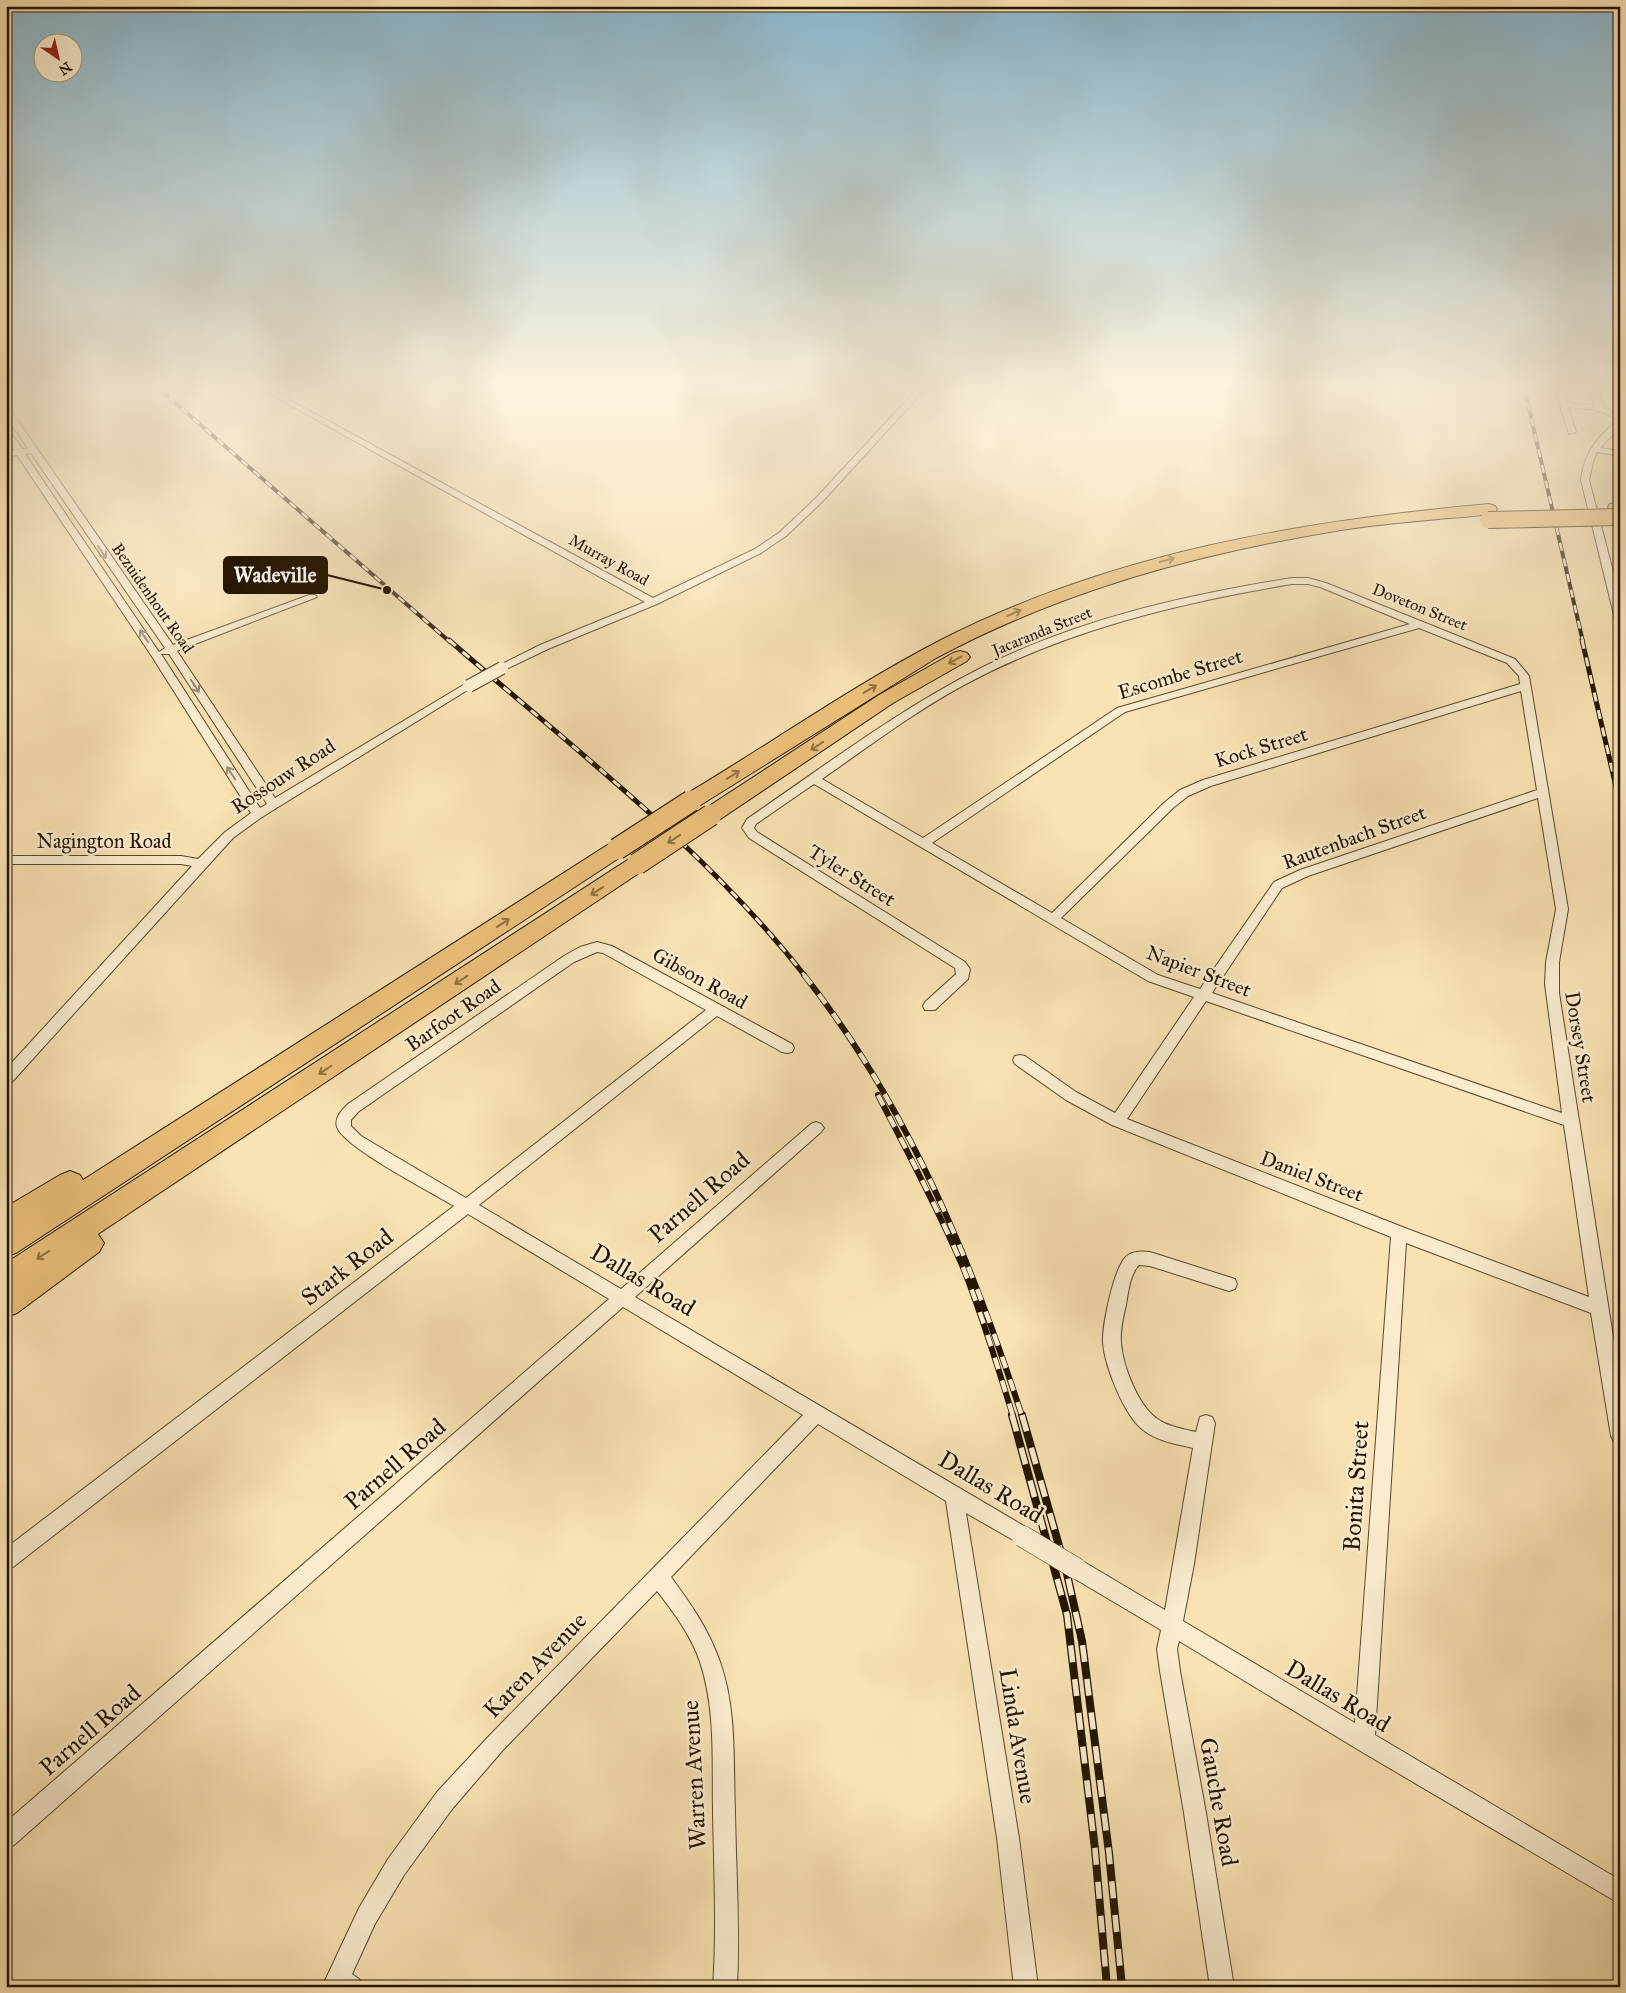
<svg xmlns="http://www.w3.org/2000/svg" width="1626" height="1993" viewBox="0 0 1626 1993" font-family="'IM FELL Great Primer',serif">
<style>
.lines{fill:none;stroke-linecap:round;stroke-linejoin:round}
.minor-casing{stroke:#58482e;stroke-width:2}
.motorway-casing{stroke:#231401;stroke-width:2}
.minor{fill:#fbecce;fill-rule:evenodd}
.motorway{fill:#ecc17a;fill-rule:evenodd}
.rail-far3-casing{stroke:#231401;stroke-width:4}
.rail-far2-casing{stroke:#231401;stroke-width:5}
.rail-far1-casing{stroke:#231401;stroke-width:6}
.rail-casing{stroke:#231401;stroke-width:8}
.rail-far3{stroke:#fbecce;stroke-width:2.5;stroke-dasharray:8;stroke-linecap:butt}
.rail-far2{stroke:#fbecce;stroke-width:3;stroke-dasharray:9;stroke-linecap:butt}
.rail-far1{stroke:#fbecce;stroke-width:4.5;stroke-dasharray:12;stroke-linecap:butt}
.rail{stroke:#fbecce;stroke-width:5.5;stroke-dasharray:17;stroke-linecap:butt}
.minor-bridge-far1-casing{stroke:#58482e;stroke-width:14;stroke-linecap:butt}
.minor-bridge-casing{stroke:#58482e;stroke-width:22;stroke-linecap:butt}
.motorway-bridge-far1-casing{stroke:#231401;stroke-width:18;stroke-linecap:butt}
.motorway-bridge-casing{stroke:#231401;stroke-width:23;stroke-linecap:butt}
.minor-bridge-far1{stroke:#fbecce;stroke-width:12}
.minor-bridge{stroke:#fbecce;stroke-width:21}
.motorway-bridge-far1{stroke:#ecc17a;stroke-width:16}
.motorway-bridge{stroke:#ecc17a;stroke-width:21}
.oneway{stroke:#9a8b72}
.oneway2{stroke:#927344}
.labels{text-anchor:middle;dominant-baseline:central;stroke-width:5;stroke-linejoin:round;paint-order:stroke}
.far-street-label{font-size:16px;fill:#231401;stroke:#fbecce}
.street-label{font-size:20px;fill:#231401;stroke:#fbecce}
.near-street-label{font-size:24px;fill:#231401;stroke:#fbecce}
.leader{fill:none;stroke:#231401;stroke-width:2}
.callout-dot{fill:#231401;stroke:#fbecce;stroke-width:2}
.callout{fill:#231401;stroke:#231401;stroke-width:2}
.callout-label{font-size:21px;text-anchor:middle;font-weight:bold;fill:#fff}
</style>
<rect width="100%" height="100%" fill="#f9e2b3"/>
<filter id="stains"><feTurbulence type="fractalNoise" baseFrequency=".004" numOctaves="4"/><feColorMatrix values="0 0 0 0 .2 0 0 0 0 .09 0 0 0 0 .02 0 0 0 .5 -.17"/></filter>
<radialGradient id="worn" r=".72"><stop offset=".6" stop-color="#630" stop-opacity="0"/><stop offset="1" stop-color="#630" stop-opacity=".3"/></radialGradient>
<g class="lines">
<defs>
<g id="minor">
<path d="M257,387H266L653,598L755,549L780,532L816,498L919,387H927L822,502L786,536L761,553L657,604L548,649L502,671L497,668L498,666L540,645L645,602Z"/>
<path d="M1554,387H1562L1567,402L1594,405L1591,390L1596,387H1605L1599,391L1603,407L1619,416L1615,418L1597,410L1568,407L1576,432L1569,434Z"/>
<path d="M6,408H9L173,645L309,595H315L317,597L177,651L275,798L465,684H473L474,686L262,817L233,838L11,1083L6,1084V1069L192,866L181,864H6V856H181L198,859L225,832L251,813L151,655L17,455L6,457V451L14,450L6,439V430H9L22,449H28L6,416ZM31,453L165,648L159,652L25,454ZM161,654H169L267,804L260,808Z"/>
<path d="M1617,421H1620V427L1600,448L1620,451V456L1597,452L1593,462L1589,480L1620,598V622L1615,619L1581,480C1584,454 1597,437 1617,421Z"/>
<path d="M1292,578H1308L1326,583L1515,659L1529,676L1568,909L1559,962V993L1620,1381V1444L1614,1442L1611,1436L1591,1313L1406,1243L1375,1735L1620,1880V1904L1357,1749L1179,1641L1177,1649L1180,1671L1206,1813L1234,1987H1210L1184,1813L1160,1671L1157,1649L1161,1630L1070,1576L1067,1569L1070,1562L1077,1559L1084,1562L1165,1610L1193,1448C1176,1444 1157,1441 1143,1430C1124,1415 1105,1367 1103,1343C1102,1327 1114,1264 1128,1255C1134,1251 1142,1251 1150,1252L1235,1279L1237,1284L1235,1289L1229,1291L1150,1266L1139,1265C1130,1274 1128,1293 1126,1305C1123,1317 1120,1331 1121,1343C1123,1367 1139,1408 1159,1420C1170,1427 1183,1429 1196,1432L1200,1417L1206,1415L1212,1417L1215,1423L1194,1564L1183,1621L1355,1723L1391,1237L1112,1125L1066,1100L1015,1064L1013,1060L1015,1056L1020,1055L1025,1056L1076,1092L1115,1113L1194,997L1148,981L814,784L756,824L754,828L757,832L965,962L970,969L968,979L935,1010H925L923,1006L925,1002L956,974L955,968L749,838L742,828L747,819C823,767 898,710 981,668C1078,619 1186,595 1292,578ZM1292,584H1308L1320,587L1410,624L1117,708L923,838L822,779C868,747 914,712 964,685C1066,630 1178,603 1292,584ZM1419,628L1507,663L1519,676L1520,684L1203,780L1180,790L1165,802L1052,913L932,843L1125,712ZM1521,691L1537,790L1300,870L1274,882L1200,989L1158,975L1061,918L1173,808L1188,796L1211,786ZM1538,798L1556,909L1546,962L1545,984L1562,1113L1212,993L1282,888L1308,876ZM1206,1001L1564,1125L1589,1297L1405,1228L1127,1119Z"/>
<path d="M597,942L612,946L792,1044L794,1048L792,1052L787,1053L782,1052L717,1016L479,1205L621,1289L811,1124L816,1122L821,1124L824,1128L821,1132L635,1297L1029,1529L1031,1536L1029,1543L1022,1545L966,1513L1019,1838L1038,1987H1014L997,1838L946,1501L818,1424L671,1577C691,1604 709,1630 720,1662C737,1709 733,1763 735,1812C736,1871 740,1928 737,1987H713C717,1929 714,1871 713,1812C712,1763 716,1710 700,1662C691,1635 674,1613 657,1591L503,1750L453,1808L404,1875L375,1924L352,1974L359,1979L363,1987H322L359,1908L388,1859L437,1792L489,1736L803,1415L623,1307L14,1845L6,1848V1822L609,1299L468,1214L13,1567L6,1570V1548L454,1206C433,1193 343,1147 337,1127C334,1118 342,1110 348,1104L564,956L580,947ZM597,952L603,953L706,1010L466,1198L361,1136L351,1126V1120L358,1112L574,962Z"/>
</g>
<g id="motorway">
<path d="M1620,502V512L1610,510L1608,507L1610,504Z"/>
<path d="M1489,504L1495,506L1497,509L1495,512C1477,517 1457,517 1439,519C1406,522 1373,525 1341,530C1200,553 1063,590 936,658L699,806L691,808L683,806L680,801L683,796C769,745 852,686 941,640C1112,553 1300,521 1489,504Z"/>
<path d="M960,651L967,653L970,657L967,661L893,703L719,820L711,822L703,820L700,815L703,810L879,695L953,653Z"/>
<path d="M617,842L625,844L628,849L625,854L16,1253L6,1256V1207L60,1175L70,1171L80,1175L83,1180L609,844Z"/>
<path d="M637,857L645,859L648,864L645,869L98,1234L104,1243L99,1252L17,1313L6,1317V1263L629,859Z"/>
</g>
</defs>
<!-- minor casing -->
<use href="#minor" class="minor-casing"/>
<!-- motorway casing -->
<use href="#motorway" class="motorway-casing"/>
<!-- minor -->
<use href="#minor" class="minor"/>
<!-- motorway -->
<use href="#motorway" class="motorway"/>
<defs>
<g id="rail-far3">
<path d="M157,387L450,642"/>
<path d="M1524,387L1583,642"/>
</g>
<g id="rail-far2">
<path d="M449,640C572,748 704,847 805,976"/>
<path d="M1582,640L1620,804"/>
</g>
<g id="rail-far1">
<path d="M804,975C907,1105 971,1259 1022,1416"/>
<path d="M878,1095C907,1151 937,1207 962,1265C982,1314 997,1365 1013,1416"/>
</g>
<g id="rail">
<path d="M1012,1415L1067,1615L1095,1849L1107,1987"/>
<path d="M1022,1415L1067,1574L1082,1641L1109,1853L1122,1987"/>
</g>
</defs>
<!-- rail-far3 casing -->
<use href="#rail-far3" class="rail-far3-casing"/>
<!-- rail-far2 casing -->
<use href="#rail-far2" class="rail-far2-casing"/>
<!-- rail-far1 casing -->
<use href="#rail-far1" class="rail-far1-casing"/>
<!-- rail casing -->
<use href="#rail" class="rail-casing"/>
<!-- rail-far3 -->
<use href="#rail-far3" class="rail-far3"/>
<!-- rail-far2 -->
<use href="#rail-far2" class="rail-far2"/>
<!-- rail-far1 -->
<use href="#rail-far1" class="rail-far1"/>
<!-- rail -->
<use href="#rail" class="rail"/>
<defs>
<path id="minor-bridge-far1" d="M469,686L502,668"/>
<path id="minor-bridge" d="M1022,1536L1077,1569"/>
<path id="motorway-bridge-far1" d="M1488,520L1619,517"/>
<g id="motorway-bridge">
<path d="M617,849L691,801"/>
<path d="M637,864L711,815"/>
</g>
</defs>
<!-- minor-bridge-far1 casing -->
<use href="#minor-bridge-far1" class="minor-bridge-far1-casing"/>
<!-- minor-bridge casing -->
<use href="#minor-bridge" class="minor-bridge-casing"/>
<!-- motorway-bridge-far1 casing -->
<use href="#motorway-bridge-far1" class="motorway-bridge-far1-casing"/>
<!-- motorway-bridge casing -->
<use href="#motorway-bridge" class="motorway-bridge-casing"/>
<!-- minor-bridge-far1 -->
<use href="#minor-bridge-far1" class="minor-bridge-far1"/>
<!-- minor-bridge -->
<use href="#minor-bridge" class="minor-bridge"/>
<!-- motorway-bridge-far1 -->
<use href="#motorway-bridge-far1" class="motorway-bridge-far1"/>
<!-- motorway-bridge -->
<use href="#motorway-bridge" class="motorway-bridge"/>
</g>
<!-- one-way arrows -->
<defs><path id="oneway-shaft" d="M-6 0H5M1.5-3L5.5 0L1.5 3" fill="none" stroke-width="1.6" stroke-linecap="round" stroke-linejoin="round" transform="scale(1.25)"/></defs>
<g class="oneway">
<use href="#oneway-shaft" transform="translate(102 552) rotate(56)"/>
<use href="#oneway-shaft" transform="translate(144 636) rotate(-124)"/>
<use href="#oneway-shaft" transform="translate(195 686) rotate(56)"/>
<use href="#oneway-shaft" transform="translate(231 773) rotate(-123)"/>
</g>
<g class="oneway2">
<use href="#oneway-shaft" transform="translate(1167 560) rotate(-15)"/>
<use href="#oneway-shaft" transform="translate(1014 613) rotate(-24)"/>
<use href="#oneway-shaft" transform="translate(955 660) rotate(151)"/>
<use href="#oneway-shaft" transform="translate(870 689) rotate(-31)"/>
<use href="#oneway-shaft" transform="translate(817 746) rotate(146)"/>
<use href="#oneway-shaft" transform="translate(733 775) rotate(-32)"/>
<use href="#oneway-shaft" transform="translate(674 839) rotate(146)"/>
<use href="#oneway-shaft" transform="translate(597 891) rotate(147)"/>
<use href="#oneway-shaft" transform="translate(503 923) rotate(-33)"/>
<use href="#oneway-shaft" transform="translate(461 980) rotate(146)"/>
<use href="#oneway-shaft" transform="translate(325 1070) rotate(147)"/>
<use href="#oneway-shaft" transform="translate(43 1255) rotate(147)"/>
</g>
<!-- sky -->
<linearGradient id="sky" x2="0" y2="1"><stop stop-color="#8ab8d0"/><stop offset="0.58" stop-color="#fcf2dd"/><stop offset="1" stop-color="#fcf2dd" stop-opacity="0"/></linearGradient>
<rect width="1626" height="666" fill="url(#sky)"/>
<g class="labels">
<!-- far-street labels -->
<g class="far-street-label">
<text transform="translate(609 560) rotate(29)">Murray Road</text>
<text transform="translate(153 598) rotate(55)">Bezuidenhout Road</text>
<text transform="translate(1420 607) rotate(22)">Doveton Street</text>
<text transform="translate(1042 631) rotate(-22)">Jacaranda Street</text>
</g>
<!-- street labels -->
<g class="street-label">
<text transform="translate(1180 674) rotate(-17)">Escombe Street</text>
<text transform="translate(1261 747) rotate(-17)">Kock Street</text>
<text transform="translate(283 776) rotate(-33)">Rossouw Road</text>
<text transform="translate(1354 837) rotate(-20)">Rautenbach Street</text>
<text x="104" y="841">Nagington Road</text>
<text transform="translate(852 875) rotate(32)">Tyler Street</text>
<text transform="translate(1199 971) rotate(21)">Napier Street</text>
<text transform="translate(700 978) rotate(29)">Gibson Road</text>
<text transform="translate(453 1015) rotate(-35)">Barfoot Road</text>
<text transform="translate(1581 1047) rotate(81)">Dorsey Street</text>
<text transform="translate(1312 1176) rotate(21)">Daniel Street</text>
</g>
<!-- near-street labels -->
<g class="near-street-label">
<text transform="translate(699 1197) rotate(-41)">Parnell Road</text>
<text transform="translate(347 1267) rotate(-38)">Stark Road</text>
<text transform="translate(643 1280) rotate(31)">Dallas Road</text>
<text transform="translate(395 1464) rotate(-41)">Parnell Road</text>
<text transform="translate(1356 1486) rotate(-86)">Bonita Street</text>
<text transform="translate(991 1487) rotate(31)">Dallas Road</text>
<text transform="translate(535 1665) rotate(-46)">Karen Avenue</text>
<text transform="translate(1338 1696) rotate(31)">Dallas Road</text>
<text transform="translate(90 1730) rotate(-41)">Parnell Road</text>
<text transform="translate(1018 1736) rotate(81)">Linda Avenue</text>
<text transform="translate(694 1775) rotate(-93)">Warren Avenue</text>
<text transform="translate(1219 1802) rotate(80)">Gauche Road</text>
</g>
</g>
<!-- callouts -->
<path class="leader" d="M387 590L327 575"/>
<circle class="callout-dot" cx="387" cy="590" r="5"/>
<rect class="callout" x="224" y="557" width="103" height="36" rx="5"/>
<g class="callout-label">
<text x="275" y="582">Wadeville</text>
</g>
<!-- margin -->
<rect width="1626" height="1993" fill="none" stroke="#f9e2b3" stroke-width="25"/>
<rect x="8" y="8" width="1611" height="1978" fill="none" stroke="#231401" stroke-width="2.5"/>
<rect x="12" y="12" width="1601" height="1968" fill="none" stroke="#231401"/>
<!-- north arrow -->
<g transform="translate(58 58) rotate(146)"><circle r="24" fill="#fbecce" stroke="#a5967c"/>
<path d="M0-4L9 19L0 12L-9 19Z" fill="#8f2418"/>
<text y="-8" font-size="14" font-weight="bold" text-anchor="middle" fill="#231401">N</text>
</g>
<rect width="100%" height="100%" filter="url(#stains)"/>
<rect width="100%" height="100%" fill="url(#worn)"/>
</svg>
